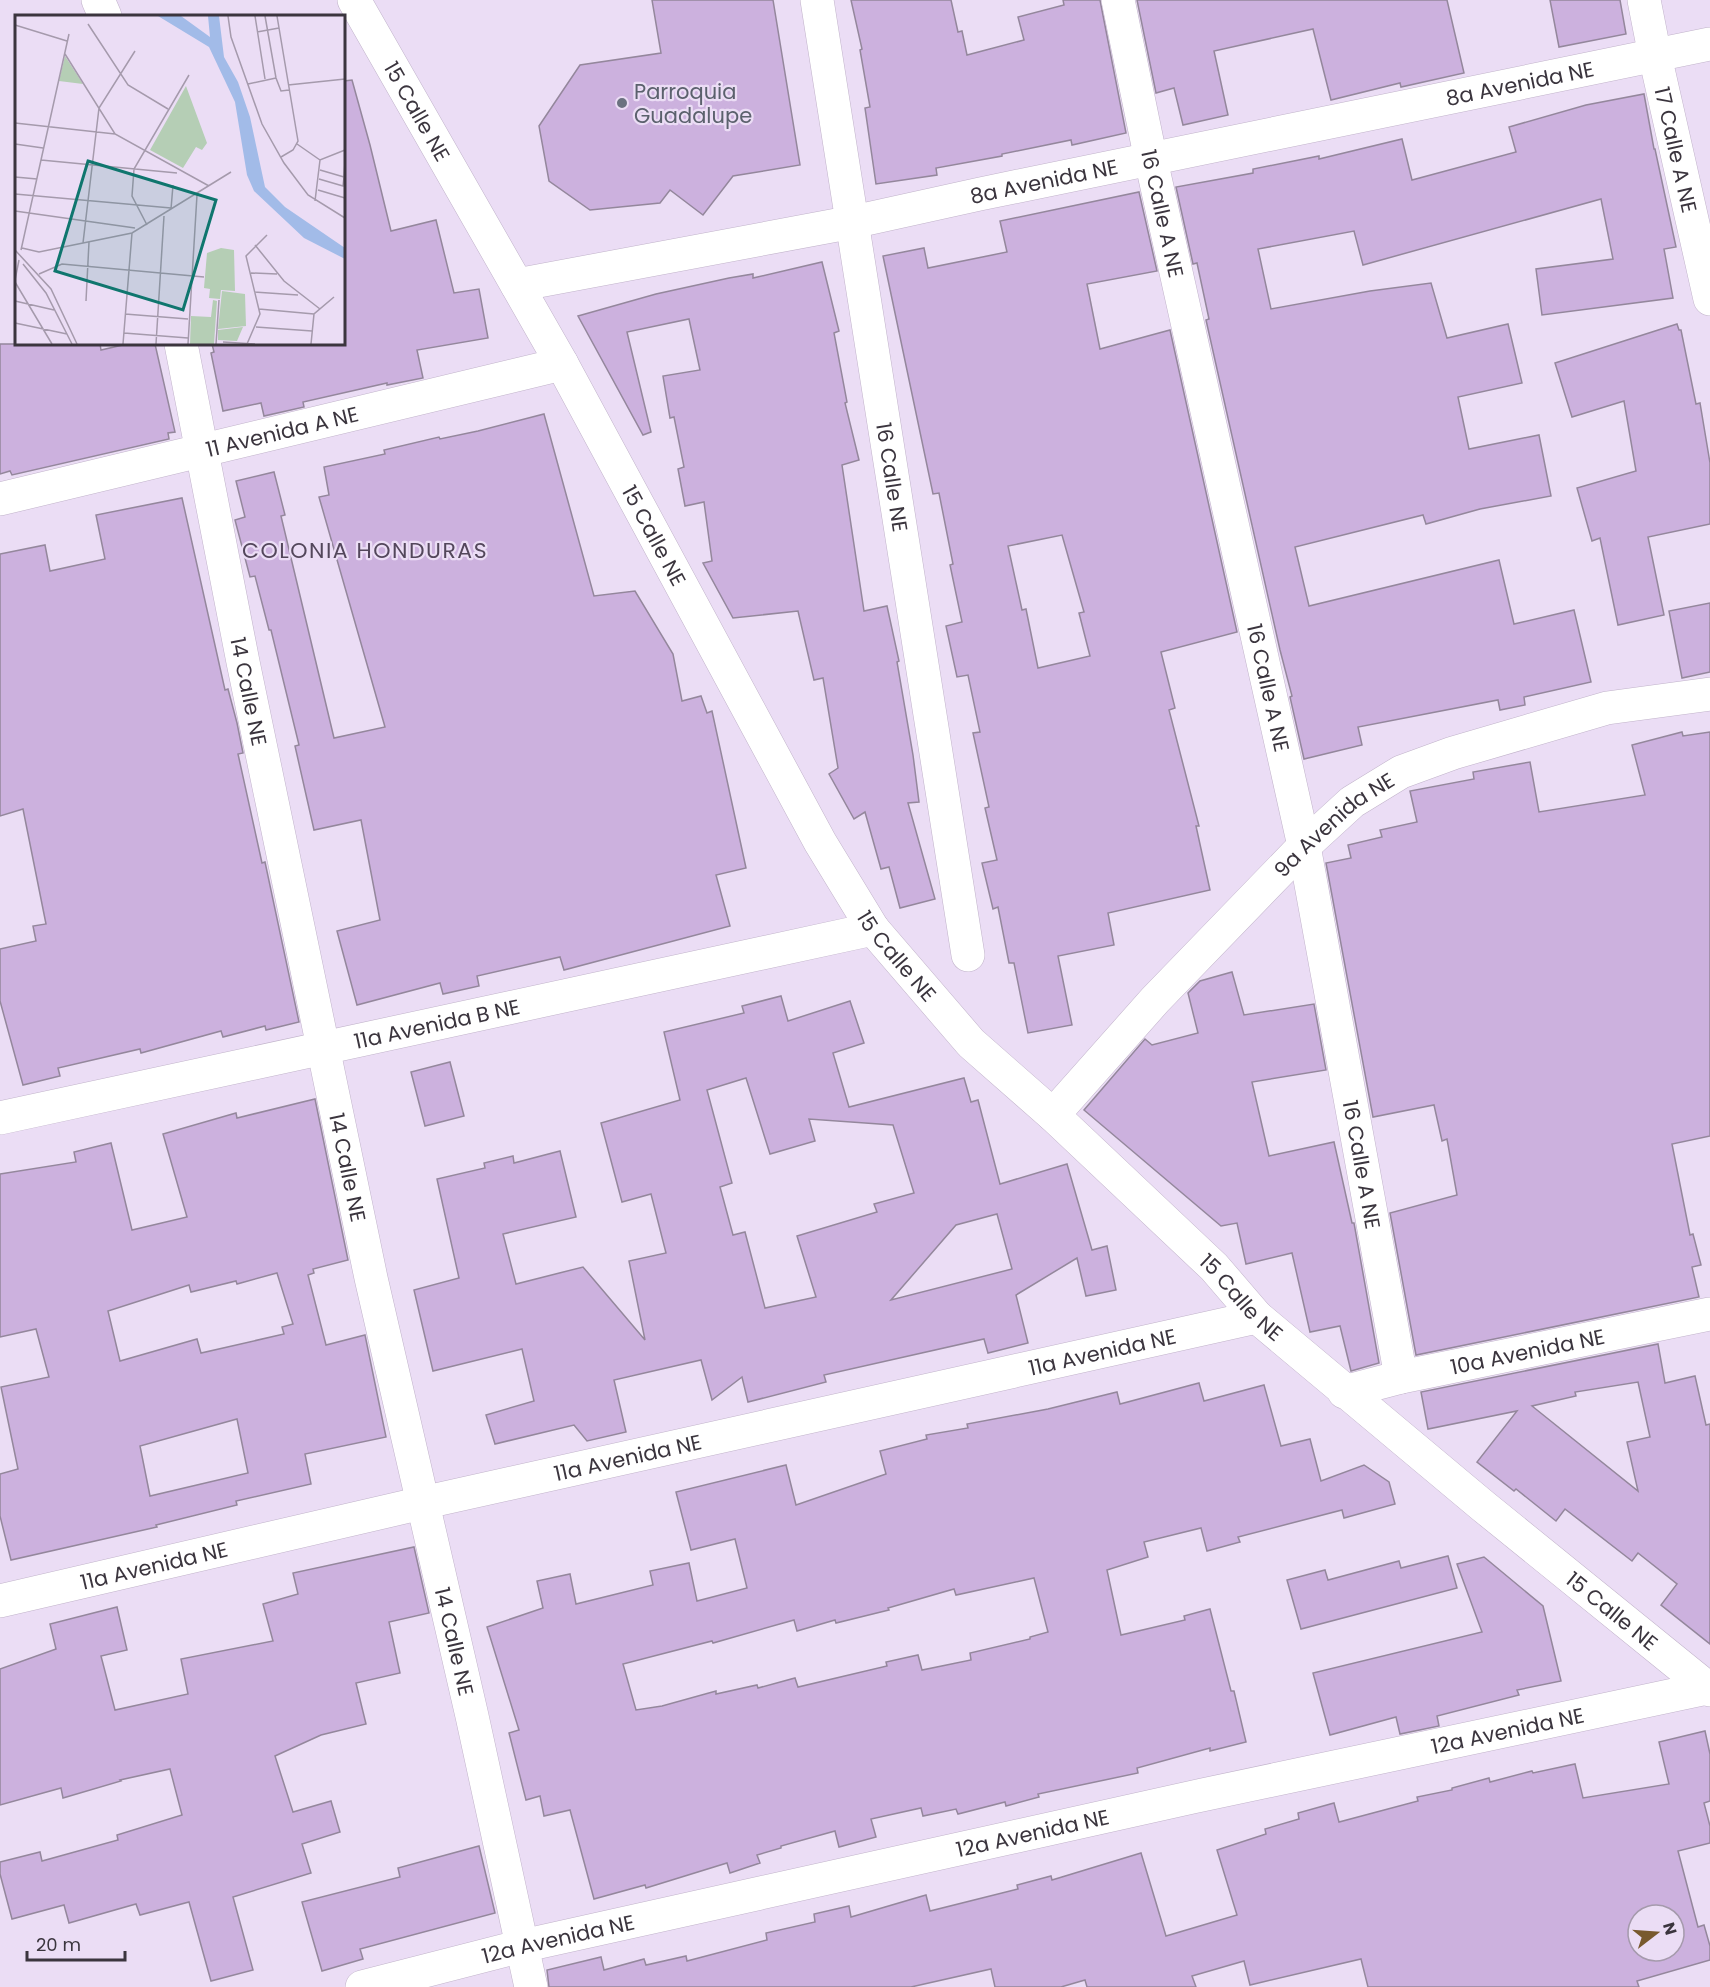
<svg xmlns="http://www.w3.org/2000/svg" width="1710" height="1987" viewBox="0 0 1710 1987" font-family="Poppins,sans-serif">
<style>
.building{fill:#ccb1de;stroke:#94879c;stroke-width:1.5;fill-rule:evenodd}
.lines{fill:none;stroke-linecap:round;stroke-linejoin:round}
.minor-casing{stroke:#c1b3ca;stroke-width:34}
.minor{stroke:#fff;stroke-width:33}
.worship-dot{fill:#6b7280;stroke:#ebddf5;stroke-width:2}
.labels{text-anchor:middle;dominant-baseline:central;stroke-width:4.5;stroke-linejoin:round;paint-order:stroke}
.street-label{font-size:21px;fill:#3b353e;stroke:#ebddf5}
.worship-label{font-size:21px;fill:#5b616d;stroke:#ebddf5;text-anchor:start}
.neighbourhood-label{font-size:22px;letter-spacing:1.5px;fill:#53475b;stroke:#ebddf5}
.inset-road{fill:none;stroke:#a59aac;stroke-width:1.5}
.view{fill:#0f766e;fill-opacity:0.15;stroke:#0f766e;stroke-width:3}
.inset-edge{fill:none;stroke:#3b353e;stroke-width:3}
</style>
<rect width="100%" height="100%" fill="#ebddf5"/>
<!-- building -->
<g class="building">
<path d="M652,0H773L800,165L733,176L703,215L670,190L660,203L590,210L549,181L539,126L580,65L661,53Z"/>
<path d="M851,0H951L958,32L962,31L967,55L1024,40L1018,17L1064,5L1063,0H1100L1126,133L1072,145L1071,140L1002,154V156L936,168L937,175L876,184L865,108L870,107L860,50L862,49Z"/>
<path d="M1137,0H1447L1464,73L1401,87L1400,83L1331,100L1313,29L1214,51L1228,115L1183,125L1174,88L1156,93Z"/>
<path d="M1550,0H1620L1626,34L1559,47Z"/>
<path d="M352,80L370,145L391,231L436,220L454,293L479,289L488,338L417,350L423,378L387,385V383L303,402L304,407L264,416L261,403L223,411L211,353L214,352L212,344H344V81Z"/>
<path d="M1644,94L1654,149H1655L1676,247L1664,249L1673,298L1542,315L1536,269L1613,259L1601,199L1363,265L1354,231L1258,249L1271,309L1370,291L1431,283L1447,338L1508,324L1522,383L1458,397L1469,449L1539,435L1551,496L1480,509L1426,524L1423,515L1295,547L1309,606L1499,560L1514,624L1574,610L1591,682L1524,697L1525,705L1500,710L1498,700L1358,727L1362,745L1304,759L1290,697L1292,696L1280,650L1206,320L1209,319L1197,263L1193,264L1176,187L1253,173V169L1319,156V159L1402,139L1412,180L1516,152L1509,127L1586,105Z"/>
<path d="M1139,192L1157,271L1087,284L1100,349L1170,330L1237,632L1161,652L1175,708L1169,710L1199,826H1196L1210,890L1108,913L1114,945L1058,956L1072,1025L1028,1033L1014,963H1009L998,907L993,909L982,863L997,860L985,808L989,807L973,733L980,732L968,675L957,677L946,626L962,622L950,565L953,564L939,493L933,494L883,256L924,248L928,268L1007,252L1000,221ZM1062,535L1084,612L1079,613L1090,656L1038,668L1026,609L1022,610L1008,546Z"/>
<path d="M822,262L839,331L834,333L847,402L845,403L859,460L842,465L864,611L887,606L899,661L897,662L913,755L919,802L908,803L935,899L900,908L889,867L881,869L865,812L854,819L829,774L838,768L823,678L814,680L798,611L733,618L703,563L712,561L704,502L685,506L678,469L684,467L674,417L670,418L663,376L700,370L689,319L627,332L651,432L643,435L578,316L656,294L729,278L753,274V278Z"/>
<path d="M1677,324L1679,330H1681L1696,404L1700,403L1710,463V524L1648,537L1664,615L1618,625L1600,538L1592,541L1577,488L1636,471L1624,401L1572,417L1555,363Z"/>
<path d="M0,344H100L101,350L127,344H155L175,432L168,433L169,439L12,475L10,471L0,474Z"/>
<path d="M544,414L594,596L635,591L673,654L682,701L701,696L707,713L712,711L746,868L716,875L730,926L564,970L560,957L477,976L479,986L443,994L440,983L357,1005L337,931L380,920L361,820L314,830L295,746L299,745L271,630H269L255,576L250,577L235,520L245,517L236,481L274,472L285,515L281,516L334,738L385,727L319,497L329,495L324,467L385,454L384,450L439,437L440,439L478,431Z"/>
<path d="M182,498L225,690L228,689L237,723L243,753L238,754L262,863L265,862L299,1022L266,1030L265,1026L223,1037L221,1031L141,1053L140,1049L58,1068L60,1076L23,1085L0,1001V949L36,941L33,926L46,924L23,809L0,816V554L45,545L50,571L105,559L96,515Z"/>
<path d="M1710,603V672L1682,678L1669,611Z"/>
<path d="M1682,732L1683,736L1710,732V1136L1672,1144L1690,1235L1693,1234L1701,1265L1692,1267L1699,1297L1416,1355L1390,1213L1457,1195L1447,1139L1442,1141L1434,1105L1373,1117L1326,863L1351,858L1348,845L1382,837L1380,830L1417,822L1410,791L1474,779L1473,772L1530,762L1539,812L1645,795L1632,745Z"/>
<path d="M1232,972L1244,1015L1314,1004L1326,1070L1252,1082L1269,1156L1334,1142L1352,1223H1354L1379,1363L1351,1371L1340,1326L1310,1332L1292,1253L1246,1264L1237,1223L1221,1226L1084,1110L1145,1039L1152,1045L1198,1033L1188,993L1200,981Z"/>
<path d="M781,996L788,1021L850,1001L864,1043L833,1053L849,1107L964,1078L971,1102L978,1100L1000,1184L1067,1164L1092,1250L1107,1246L1116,1290L1086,1296L1077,1258L1016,1295L1028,1343L988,1353L984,1339L824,1375L826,1382L748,1402L742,1377L712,1400L701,1360L614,1380L626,1432L587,1441L574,1425L495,1444L486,1415L534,1401L522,1349L433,1371L414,1290L459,1278L437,1179L485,1168L484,1163L513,1156L514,1163L560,1151L576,1217L503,1234L516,1284L583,1267L645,1340L629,1261L666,1253L651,1194L622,1202L601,1123L680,1100L664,1032L744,1013L742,1006ZM746,1078L770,1154L815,1141L809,1119L893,1125L914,1193L874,1204L877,1212L797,1236L816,1297L765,1308L745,1232L733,1235L720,1187L732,1183L707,1090ZM997,1214L1012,1269L891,1300L956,1225Z"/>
<path d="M450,1062L464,1116L425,1126L411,1072Z"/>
<path d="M315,1099L348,1260L313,1269L314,1273L308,1275L326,1345L365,1335L386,1437L305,1454L311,1484L236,1501L237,1505L156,1525L157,1527L11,1560L0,1516V1474L18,1469L1,1387L49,1377L36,1329L0,1337V1174L76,1162L74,1152L111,1143L132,1230L187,1217L163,1134L236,1113L237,1118ZM277,1273L293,1324L282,1327L284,1334L201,1353L197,1339L120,1361L108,1311L189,1285L191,1292L236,1281L237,1284ZM237,1419L248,1473L150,1496L140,1446Z"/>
<path d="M1658,1344L1665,1383L1695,1376L1706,1425L1710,1424V1644L1661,1605L1677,1584L1638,1553L1632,1561L1565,1509L1556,1521L1516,1489L1514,1491L1477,1462L1517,1411L1428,1429L1421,1392ZM1638,1382L1650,1437L1627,1442L1638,1491L1532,1406L1576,1396L1575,1392Z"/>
<path d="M1199,1383L1204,1401L1264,1385L1281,1446L1310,1439L1321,1481L1364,1465L1389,1482L1395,1504L1344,1518L1342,1510L1238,1537L1240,1542L1207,1551L1201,1528L1144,1542L1148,1557L1107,1570L1121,1635L1185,1620L1184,1616L1210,1609L1231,1691H1234L1246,1742L1210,1751V1748L1137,1768L1138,1773L1038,1794L1039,1797L1006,1806L1005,1802L958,1814L956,1809L923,1816L921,1808L871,1819L876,1837L839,1847L835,1831L781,1846V1848L757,1855L760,1863L730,1873L727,1863L646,1888L645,1885L594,1899L570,1810L544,1816L540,1796L526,1800L509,1733L519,1730L487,1627L543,1608L537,1581L570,1574L576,1604L653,1585L650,1571L689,1563L697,1601L747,1588L735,1539L691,1550L676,1492L786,1465L796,1505L886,1474L880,1451L927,1439L926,1435L968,1428L967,1424L1048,1409L1117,1392L1120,1404ZM1034,1578L1048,1632L1030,1637V1639L970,1653L971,1660L922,1670L918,1655L886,1662L887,1666L798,1687L795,1678L758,1688L757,1685L716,1694V1691L662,1706L636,1710L623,1664L712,1641L713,1643L794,1620L797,1631L835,1620L836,1623L889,1610L888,1608L954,1589L956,1595Z"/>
<path d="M414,1547L429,1613L389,1622L400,1673L356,1683L366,1724L321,1735L275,1756L293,1812L331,1801L340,1832L302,1844L311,1873L233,1897L253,1970L211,1981L189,1902L140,1915L136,1904L69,1923L64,1905L12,1919L0,1874V1862L40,1852L42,1861L118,1840L117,1835L182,1815L170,1769L120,1780L121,1781L63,1798L61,1788L0,1805V1669L56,1649L50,1624L117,1607L127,1650L101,1656L115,1710L188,1694L181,1659L273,1641L263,1604L298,1594L293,1573Z"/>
<path d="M1448,1556L1457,1588L1301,1629L1287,1580L1325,1570L1328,1580L1399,1561L1401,1568Z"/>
<path d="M1484,1557L1543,1606L1561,1681L1517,1690L1519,1695L1437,1716L1439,1726L1400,1734L1396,1717L1330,1735L1313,1673L1482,1632L1457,1564Z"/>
<path d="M1705,1731L1710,1754V1801L1704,1803L1710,1826V1843L1678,1851L1698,1927L1704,1925L1710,1946V1960L1637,1981L1639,1987H1368L1361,1959L1250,1985L1244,1961L1192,1976L1196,1987H1087L1085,1980L1061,1987H995L991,1969L911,1987H549L547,1970L601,1957L604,1970L644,1959L646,1965L686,1956L687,1961L767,1940L766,1933L815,1922L814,1914L849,1906L851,1917L926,1895L930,1911L1018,1889L1017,1885L1051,1876L1052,1880L1141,1853L1166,1936L1237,1915L1217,1850L1266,1834L1265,1829L1299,1819L1298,1813L1334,1803L1339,1822L1418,1801L1417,1797L1452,1790V1788L1489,1778L1490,1782L1532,1771L1533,1773L1575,1764L1583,1798L1669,1784L1659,1742ZM1638,1915H1674V1951H1638Z"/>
<path d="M479,1846L495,1913L360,1949L363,1959L322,1971L302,1902L400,1877L398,1868Z"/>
</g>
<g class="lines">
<defs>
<g id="minor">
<path d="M98,0L105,16"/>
<path id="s1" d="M354,0L562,364L820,842L873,929L971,1043L1053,1115L1214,1267L1257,1317L1483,1506L1710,1690"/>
<path id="s2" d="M817,0L968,955"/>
<path id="s3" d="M1118,0L1151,160L1304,846L1401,1377"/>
<path id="s4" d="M1644,0L1655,56L1710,299"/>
<path id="s5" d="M517,285L853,222L980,194L1710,44"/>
<path id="s6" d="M181,344L243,662L371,1278L472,1716L531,1987"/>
<path id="s7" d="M0,499L562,364"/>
<path id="s8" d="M1053,1115L1155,1000L1304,846L1352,802L1401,772L1453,753L1607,708L1710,694"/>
<path id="s9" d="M0,1118L873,929"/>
<path id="s10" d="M1344,1392L1401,1377L1710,1314"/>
<path id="s11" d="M0,1601L422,1503L1257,1317"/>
<path id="s12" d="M362,1987L522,1946L1193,1797L1707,1688"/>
</g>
</defs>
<!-- minor casing -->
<use href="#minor" class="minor-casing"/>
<!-- minor -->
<use href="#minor" class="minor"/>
</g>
<!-- markers -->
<circle class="worship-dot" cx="622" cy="103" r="6"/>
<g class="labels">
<!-- street labels -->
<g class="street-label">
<text stroke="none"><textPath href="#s5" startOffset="1023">8a Avenida NE</textPath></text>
<text stroke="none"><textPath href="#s1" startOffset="128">15 Calle NE</textPath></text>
<text stroke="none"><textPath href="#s4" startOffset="153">17 Calle A NE</textPath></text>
<text stroke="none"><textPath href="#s5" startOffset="537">8a Avenida NE</textPath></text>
<text stroke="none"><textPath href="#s3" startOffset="218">16 Calle A NE</textPath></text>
<text stroke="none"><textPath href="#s7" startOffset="290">11 Avenida A NE</textPath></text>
<text stroke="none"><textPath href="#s2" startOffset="483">16 Calle NE</textPath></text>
<text stroke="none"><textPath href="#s1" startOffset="614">15 Calle NE</textPath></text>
<text stroke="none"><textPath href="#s3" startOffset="704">16 Calle A NE</textPath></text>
<text stroke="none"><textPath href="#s6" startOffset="354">14 Calle NE</textPath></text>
<text stroke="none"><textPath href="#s8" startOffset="405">9a Avenida NE</textPath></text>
<text stroke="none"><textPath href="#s1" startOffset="1100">15 Calle NE</textPath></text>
<text stroke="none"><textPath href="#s9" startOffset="447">11a Avenida B NE</textPath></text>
<text stroke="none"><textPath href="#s3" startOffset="1190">16 Calle A NE</textPath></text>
<text stroke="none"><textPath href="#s6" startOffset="840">14 Calle NE</textPath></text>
<text stroke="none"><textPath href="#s1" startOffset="1586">15 Calle NE</textPath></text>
<text stroke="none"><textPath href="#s11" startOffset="1130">11a Avenida NE</textPath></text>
<text stroke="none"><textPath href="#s10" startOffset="188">10a Avenida NE</textPath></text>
<text stroke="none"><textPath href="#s11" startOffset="644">11a Avenida NE</textPath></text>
<text stroke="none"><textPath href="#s11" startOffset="158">11a Avenida NE</textPath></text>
<text stroke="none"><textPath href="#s1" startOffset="2072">15 Calle NE</textPath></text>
<text stroke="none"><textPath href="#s6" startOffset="1326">14 Calle NE</textPath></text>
<text stroke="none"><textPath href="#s12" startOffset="1174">12a Avenida NE</textPath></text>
<text stroke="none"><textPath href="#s12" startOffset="688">12a Avenida NE</textPath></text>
<text stroke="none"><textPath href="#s12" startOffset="202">12a Avenida NE</textPath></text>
</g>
<!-- worship labels -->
<g class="worship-label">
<text x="634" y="91">Parroquia<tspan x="634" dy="24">Guadalupe</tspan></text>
</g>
<!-- neighbourhood labels -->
<g class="neighbourhood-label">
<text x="365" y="550">COLONIA HONDURAS</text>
</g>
</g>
<!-- overview -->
<g transform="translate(15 15)">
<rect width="330" height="330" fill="#ebddf5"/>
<path d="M50,41L68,69L44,66ZM171,71L192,128L187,135L181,132L168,153L135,135ZM206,233L219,235L220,276L206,275L205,284L194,283L195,274L189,273L192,238ZM207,276L230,279L231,311L203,314ZM198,285L202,286L199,329H175L176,301L196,302ZM228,312L222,326L203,325V315Z" fill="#b5ceb5"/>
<path d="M143,1H166L195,22L193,1H204L209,42L223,67L235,102L250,172L270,192L330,233V244L289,223L239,176L232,160L220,87L194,32Z" fill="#a2bbe8"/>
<path class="inset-road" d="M213,1L216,22L247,109L269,148L293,180L330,203M240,1L250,64M250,1L261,63L266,76L274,75M262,1L283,126L278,135L266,142M73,9L113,70L153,94M0,10L52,26M242,17L264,13M50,39L100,119L194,171M233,69L261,63M273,70L330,64M0,108L100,119M0,129L28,133M282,129L305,145L330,135M26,145L162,158M305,155L329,162L330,147M0,162L22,164M304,164L328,171L329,162M303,175L330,183M0,179L156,193M300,186L305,145M156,194L158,170M0,196L120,213M132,210L117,181L119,154L174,60M68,228L84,93L120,36M240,230L269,266L305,294M7,233L24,237L117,218L216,157M0,235L36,274L62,329M6,235L54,19M8,249L31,278L57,329M236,258L262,259M24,259L47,249L189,262M0,265L4,245M0,267L37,329M239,277L283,280M0,286L39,295M71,286L74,227M244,294L299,299M110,299L173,304M0,308L52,319M241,312L297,316M109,318L173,323M208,327L240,329M108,329L117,218M141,329L149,201M173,329L182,180M201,329L204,285M232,329L245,299L231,241L252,220M296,329L299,299L319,282"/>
<path class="view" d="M73,146L201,185L168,295L40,256Z"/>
<rect width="330" height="330" class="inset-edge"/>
</g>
<!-- north arrow -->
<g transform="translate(1656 1933) rotate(73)"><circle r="28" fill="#ebddf5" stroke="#a59aac" stroke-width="1.5"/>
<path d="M0-4.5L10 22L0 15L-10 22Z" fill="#78592e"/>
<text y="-9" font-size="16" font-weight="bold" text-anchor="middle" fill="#3b353e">N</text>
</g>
<!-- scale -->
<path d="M27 1951v9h98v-9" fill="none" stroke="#3b353e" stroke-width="3"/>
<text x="36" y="1951" font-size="18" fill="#3b353e" stroke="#ebddf5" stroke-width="4.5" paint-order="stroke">20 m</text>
</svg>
